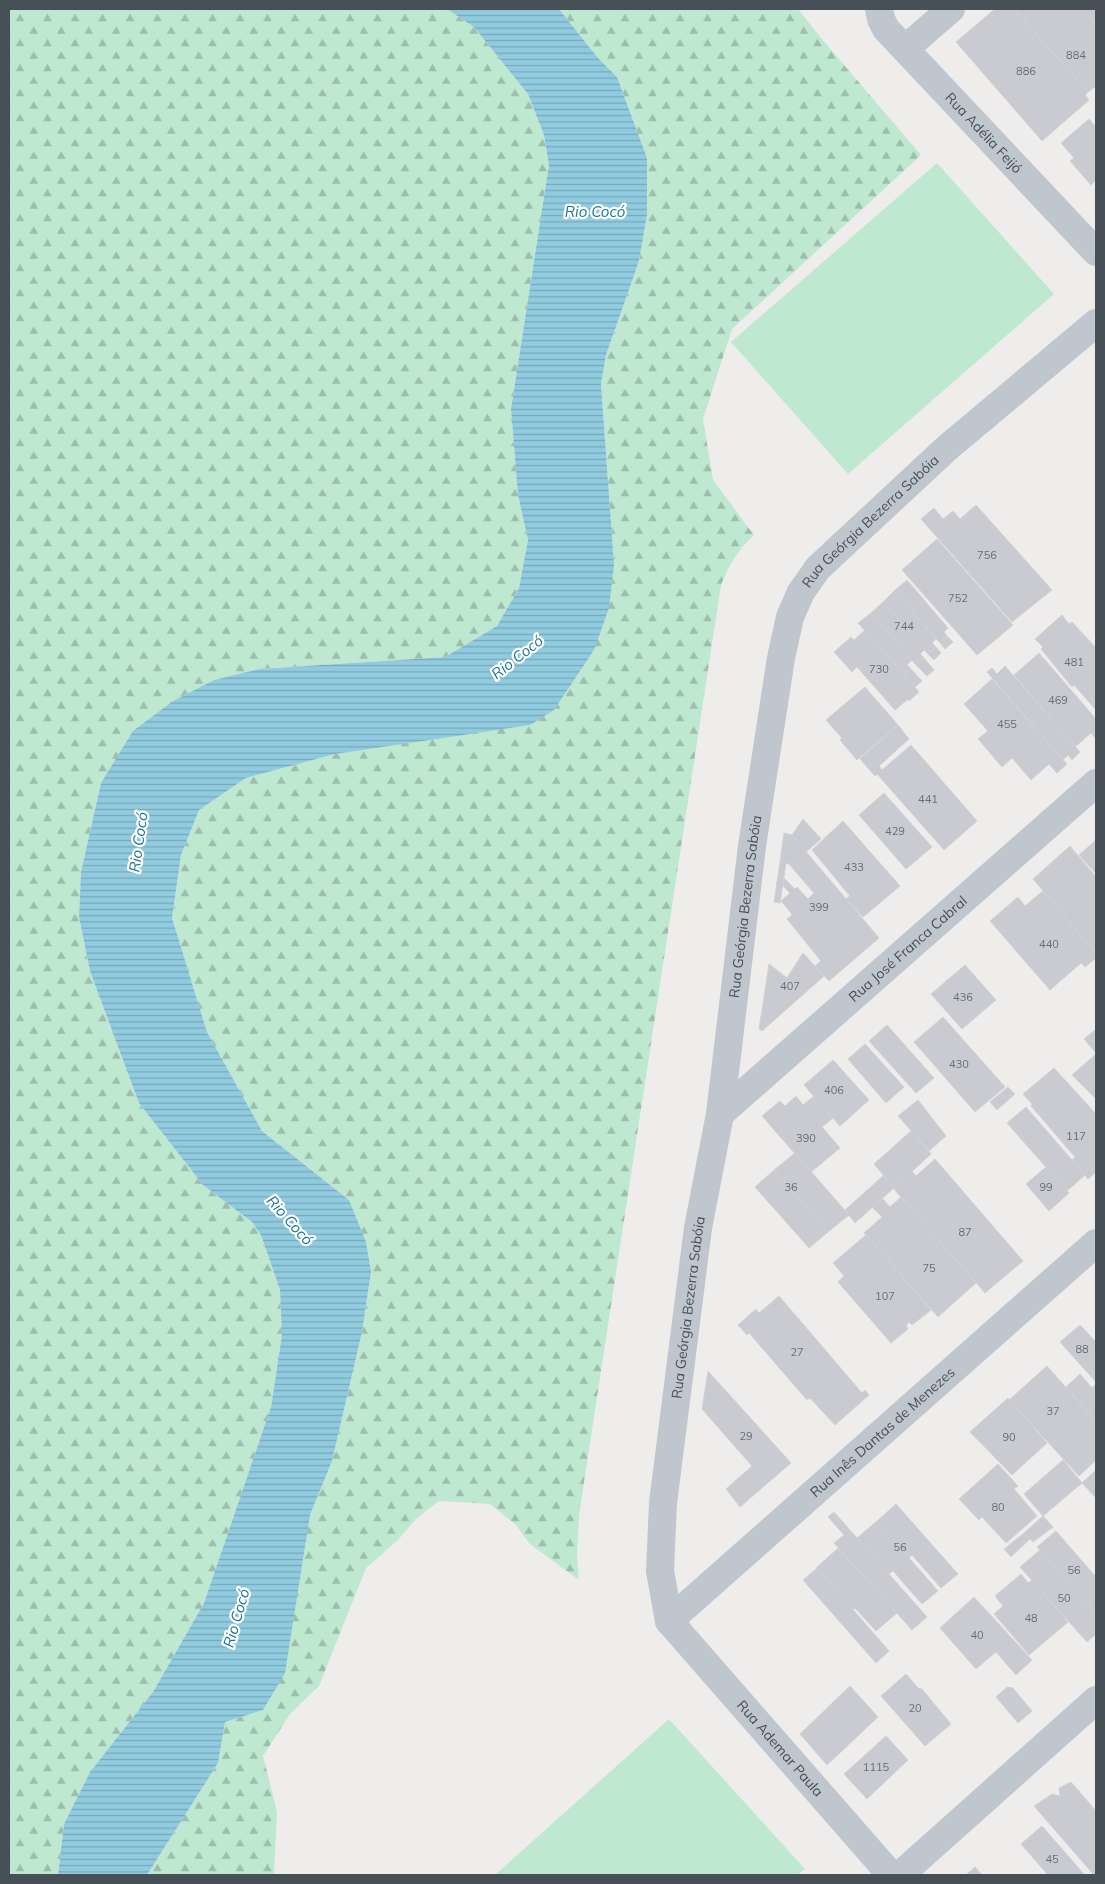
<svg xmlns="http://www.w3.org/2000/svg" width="1105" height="1884" viewBox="0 0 1105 1884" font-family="Mulish,sans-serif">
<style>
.green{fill:#bfe8d1}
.forest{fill:url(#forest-firs)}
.water{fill:url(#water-rules)}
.building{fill:#cacbd1;stroke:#d1d2d7}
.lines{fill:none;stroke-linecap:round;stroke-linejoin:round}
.minor{stroke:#bfc6cd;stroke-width:28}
.labels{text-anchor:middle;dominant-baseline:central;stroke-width:4.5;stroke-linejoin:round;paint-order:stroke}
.number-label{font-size:11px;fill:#686e76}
.street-label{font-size:14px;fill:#474f57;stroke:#fff}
.water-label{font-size:15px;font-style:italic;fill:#1d7594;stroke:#fff}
</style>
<defs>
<pattern id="forest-firs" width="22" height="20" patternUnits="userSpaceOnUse" patternTransform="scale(1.25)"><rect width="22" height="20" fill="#bfe8d1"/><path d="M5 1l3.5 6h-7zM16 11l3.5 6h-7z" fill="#9dbeac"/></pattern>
<pattern id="water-rules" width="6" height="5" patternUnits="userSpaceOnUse" patternTransform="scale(1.25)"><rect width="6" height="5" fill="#91cbe0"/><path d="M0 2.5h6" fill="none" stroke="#78a7b8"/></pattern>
</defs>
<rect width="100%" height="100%" fill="#efecec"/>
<!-- green -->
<g class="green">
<path d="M937,163L1054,294L848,474L731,342Z"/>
<path d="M669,1719L805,1869L797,1875H495Z"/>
</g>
<!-- forest -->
<g class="forest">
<path d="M9,9H447L474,27L528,94L544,135L549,165L511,409L518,495L528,540L519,588L497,626L445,657L259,669L214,680L173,701L101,783L81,872L79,917L90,971L139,1103L203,1185L252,1222L261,1235L280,1290L282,1335L271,1407L204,1603L153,1692L90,1772L64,1824L58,1875H9Z"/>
<path d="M559,9H798L821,38L921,155L732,329L703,419L713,480L754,535C737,551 730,564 721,585L579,1515L577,1556L579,1580L530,1544L515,1524L490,1504L439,1501L416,1519L398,1540L366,1568L319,1686L290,1714L263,1756L277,1812L274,1875H147L218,1763L225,1722L263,1710L310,1515L332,1461L362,1332L371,1272L349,1200L262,1131L207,1032L172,918L181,855L199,810L246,778L335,754L614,564L601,384L606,355L639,261L647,215V158L617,77L598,58Z"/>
</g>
<!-- water -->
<path class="water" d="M447,9H559L598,58L617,77L647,158V215L639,261L606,355L601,384L614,564L609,608L594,650L554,710L530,725L335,754L246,778L199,810L181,855L172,918L207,1032L262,1131L349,1200L366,1242L371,1272L362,1332L332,1461L310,1515L285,1673L263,1710L225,1722L218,1763L147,1875H58L64,1824L90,1772L153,1692L204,1603L271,1407L282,1335L280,1290L261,1235L252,1222L203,1185L139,1103L90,971L79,917L81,872L101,783L133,731L173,701L214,680L259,669L445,657L497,626L519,588L528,540L518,495L511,409L549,165L544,135L528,94L474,27Z"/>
<!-- building -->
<g class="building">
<path d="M995,9H1014L1088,92L1085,95L1089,100L1042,141L956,42Z"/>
<path d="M1014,9H1082L1096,25V86L1088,92Z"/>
<path d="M1082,9H1096V25Z"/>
<path d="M1089,119L1096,127V182L1095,181L1091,185L1070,161L1074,158L1061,143Z"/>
<path d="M976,505L1052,590L1012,622L921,519L934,508L943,519L953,511L960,519Z"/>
<path d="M937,539L1013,625L977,655L902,570Z"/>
<path d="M907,580L948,628L944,632L947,636L940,643L894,591Z"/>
<path d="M894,591L936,639L932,643L936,647L928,654L883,602Z"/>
<path d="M883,602L925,649L920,654L924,658L916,665L871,613Z"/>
<path d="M871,613L912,660L907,665L911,669L904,675L858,623Z"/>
<path d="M1062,615L1069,624L1072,622L1096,648V710L1074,685L1072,687L1041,649L1043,647L1035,639Z"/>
<path d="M865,630L919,692L909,701L908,699L895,710L857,667L852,672L834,652L851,637L854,640Z"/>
<path d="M947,636L953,642L945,649L940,643Z"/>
<path d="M936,647L941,653L934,660L928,654Z"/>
<path d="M1039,653L1096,719V739L1091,733L1075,747L1014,675Z"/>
<path d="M924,658L934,670L927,676L916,665Z"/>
<path d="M1005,666L1080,752L1072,760L1068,755L1063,760L987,672L992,668L997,674Z"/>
<path d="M911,669L922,681L915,687L904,675Z"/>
<path d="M992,679L1067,764L1057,773L1049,764L1031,780L1012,758L1002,767L978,739L988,731L964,704Z"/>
<path d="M865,687L898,725L857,760L840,740L842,738L826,720Z"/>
<path d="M898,725L909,739L879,766L882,770L911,745L977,821L944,850L877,774L875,776L860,759Z"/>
<path d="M884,793L932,847L906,869L859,815Z"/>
<path d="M803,819L821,839L806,852L792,835Z"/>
<path d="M843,821L900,886L863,917L846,899L850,896L812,850Z"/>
<path d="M784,833L792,835L879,938L829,981L815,966L821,961L787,919L792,915L791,913L781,901L790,893L783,886L784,878L795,889L797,887L808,899L814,893L789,864L780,862Z"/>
<path d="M1096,840V874L1079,855Z"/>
<path d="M1070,846L1096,877V953L1033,879Z"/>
<path d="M780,862L786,863L780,903L774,902Z"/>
<path d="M1043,891L1096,953V958L1085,967L1081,963L1050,990L990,921L1018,897L1025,906Z"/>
<path d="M803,953L824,976L762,1031L759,1029L769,964L787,978Z"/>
<path d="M965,965L996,1000L962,1029L931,994Z"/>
<path d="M943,1017L1005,1087L975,1112L914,1042Z"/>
<path d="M887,1025L934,1078L916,1093L869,1041Z"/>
<path d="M1095,1030L1096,1031V1053L1084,1039Z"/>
<path d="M865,1044L904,1087L886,1103L848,1059Z"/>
<path d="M1096,1054V1099L1072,1075Z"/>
<path d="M833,1060L869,1100L840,1126L804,1085Z"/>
<path d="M1054,1068L1096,1114V1172L1088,1179L1072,1160L1075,1157L1031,1106L1032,1104L1023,1094Z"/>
<path d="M1008,1087L1015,1094L997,1110L990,1102Z"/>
<path d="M796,1096L803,1105L814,1096L833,1118L822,1127L840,1148L811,1172L762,1116L780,1101L785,1106Z"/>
<path d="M918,1100L946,1136L929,1151L898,1116Z"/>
<path d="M1026,1107L1085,1175L1067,1191L1007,1123Z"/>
<path d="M911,1131L931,1154L894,1188L874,1164Z"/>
<path d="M795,1153L849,1215L828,1232L774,1170Z"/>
<path d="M935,1159L1023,1261L985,1293L893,1188L912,1171L916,1176Z"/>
<path d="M1046,1167L1069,1193L1049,1211L1026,1184Z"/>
<path d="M774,1170L828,1232L809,1248L755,1187Z"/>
<path d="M883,1176L894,1188L855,1223L845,1210Z"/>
<path d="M901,1197L976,1283L938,1317L864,1233L882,1217L872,1207L882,1198L890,1207Z"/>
<path d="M866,1235L931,1310L912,1325L909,1322L906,1326L908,1329L891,1343L838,1282L844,1276L833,1263Z"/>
<path d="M779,1296L862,1393L865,1390L869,1395L835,1425L810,1398L807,1400L749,1333L747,1335L738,1325L756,1309L759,1313Z"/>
<path d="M1080,1325L1096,1342V1382L1060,1342Z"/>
<path d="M1047,1366L1096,1422V1460L1079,1476L1009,1400Z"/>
<path d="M708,1371L791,1463L740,1507L726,1489L752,1466L702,1409Z"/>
<path d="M1080,1374L1092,1388L1096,1384V1422L1066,1387Z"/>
<path d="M1008,1398L1047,1443L1012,1475L970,1432Z"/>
<path d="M1063,1460L1082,1483L1043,1516L1024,1494Z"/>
<path d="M998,1464L1018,1486L1014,1489L1037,1516L1006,1543L982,1517L979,1520L959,1499Z"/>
<path d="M1095,1471L1096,1496L1095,1497L1082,1483Z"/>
<path d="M896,1504L958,1574L941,1588L912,1555L909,1558L877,1521Z"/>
<path d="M834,1512L927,1617L912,1630L834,1543L844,1535L828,1517Z"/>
<path d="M1043,1516L1053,1527L1033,1542L1024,1533Z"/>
<path d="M877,1521L938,1591L922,1604L893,1571L889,1574L857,1538Z"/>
<path d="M1056,1531L1096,1577V1615L1037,1547Z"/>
<path d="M1024,1533L1030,1539L1011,1557L1004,1549Z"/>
<path d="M838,1548L897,1613L876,1631L855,1608L853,1610L816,1568Z"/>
<path d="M1040,1550L1096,1615V1634L1087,1642L1020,1567Z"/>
<path d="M817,1568L889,1651L876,1663L803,1580Z"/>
<path d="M1021,1574L1028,1583L1032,1580L1068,1622L1029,1655L994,1614L1003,1606L995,1596Z"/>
<path d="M974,1597L1032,1660L1016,1675L996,1652L976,1669L940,1628Z"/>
<path d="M906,1674L919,1689L921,1688L951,1724L925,1746L881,1696Z"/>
<path d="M850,1686L878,1717L827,1765L800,1734Z"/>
<path d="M1007,1687L1013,1688L1032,1711L1018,1723L996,1697Z"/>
<path d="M886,1736L908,1760L867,1799L844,1774Z"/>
<path d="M1071,1782L1096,1811V1875H1094L1034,1806L1052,1794L1060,1796L1059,1788Z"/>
<path d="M1042,1826L1083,1873L1085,1875H1048L1021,1844Z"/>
<path d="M975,1867L982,1875H966Z"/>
</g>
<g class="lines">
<!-- minor -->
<g class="minor">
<path id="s1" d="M879,9L881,19L886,29L1096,252"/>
<path d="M906,48L951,9"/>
<path id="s2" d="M720,1114L1096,783"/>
<path id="s3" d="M669,1621L660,1571L663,1503L698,1228L720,1114L752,846L781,658L790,617L801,592L818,568L947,448L1096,323"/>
<path id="s4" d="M669,1621L1096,1243"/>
<path id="s5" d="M669,1621L891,1875"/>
<path d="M900,1875L1096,1700"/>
</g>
</g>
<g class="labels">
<!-- number labels -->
<g class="number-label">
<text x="1076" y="55">884</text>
<text x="1026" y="71">886</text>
<text x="987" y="555">756</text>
<text x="958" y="598">752</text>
<text x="904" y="626">744</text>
<text x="1074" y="662">481</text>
<text x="879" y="669">730</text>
<text x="1058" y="700">469</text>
<text x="1007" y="724">455</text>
<text x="928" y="799">441</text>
<text x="895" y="831">429</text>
<text x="854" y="867">433</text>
<text x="819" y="907">399</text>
<text x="1049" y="944">440</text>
<text x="790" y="986">407</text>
<text x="963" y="997">436</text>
<text x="959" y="1064">430</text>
<text x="834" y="1090">406</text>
<text x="1076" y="1136">117</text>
<text x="806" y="1138">390</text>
<text x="791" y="1187">36</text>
<text x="1046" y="1187">99</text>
<text x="965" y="1232">87</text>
<text x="929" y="1268">75</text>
<text x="885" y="1296">107</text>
<text x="1082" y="1349">88</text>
<text x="797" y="1352">27</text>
<text x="1053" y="1411">37</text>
<text x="746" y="1436">29</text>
<text x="1009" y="1437">90</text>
<text x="998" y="1507">80</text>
<text x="900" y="1547">56</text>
<text x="1074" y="1570">56</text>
<text x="1064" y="1598">50</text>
<text x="1031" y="1618">48</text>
<text x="977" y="1635">40</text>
<text x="915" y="1708">20</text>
<text x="876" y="1767">1115</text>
<text x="1052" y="1859">45</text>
</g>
<!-- street labels -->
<g class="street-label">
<text stroke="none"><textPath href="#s1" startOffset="164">Rua Adélia Feijó</textPath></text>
<text stroke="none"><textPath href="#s3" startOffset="1141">Rua Geórgia Bezerra Sabóia</textPath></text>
<text stroke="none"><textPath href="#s3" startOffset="721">Rua Geórgia Bezerra Sabóia</textPath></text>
<text stroke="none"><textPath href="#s2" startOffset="250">Rua José Franca Cabral</textPath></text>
<text stroke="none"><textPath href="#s3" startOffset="316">Rua Geórgia Bezerra Sabóia</textPath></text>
<text stroke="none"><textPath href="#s4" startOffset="285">Rua Inês Dantas de Menezes</textPath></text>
<text stroke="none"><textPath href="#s5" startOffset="169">Rua Ademar Paula</textPath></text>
</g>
<!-- water labels -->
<g class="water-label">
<text x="595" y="211">Rio Cocó</text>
<text transform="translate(517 657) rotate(-38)">Rio Cocó</text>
<text transform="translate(138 842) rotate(-82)">Rio Cocó</text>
<text transform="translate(290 1220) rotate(48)">Rio Cocó</text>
<text transform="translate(236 1618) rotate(-74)">Rio Cocó</text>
</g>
</g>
<!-- border -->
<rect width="1105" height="1884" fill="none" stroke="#474f57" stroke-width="20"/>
</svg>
